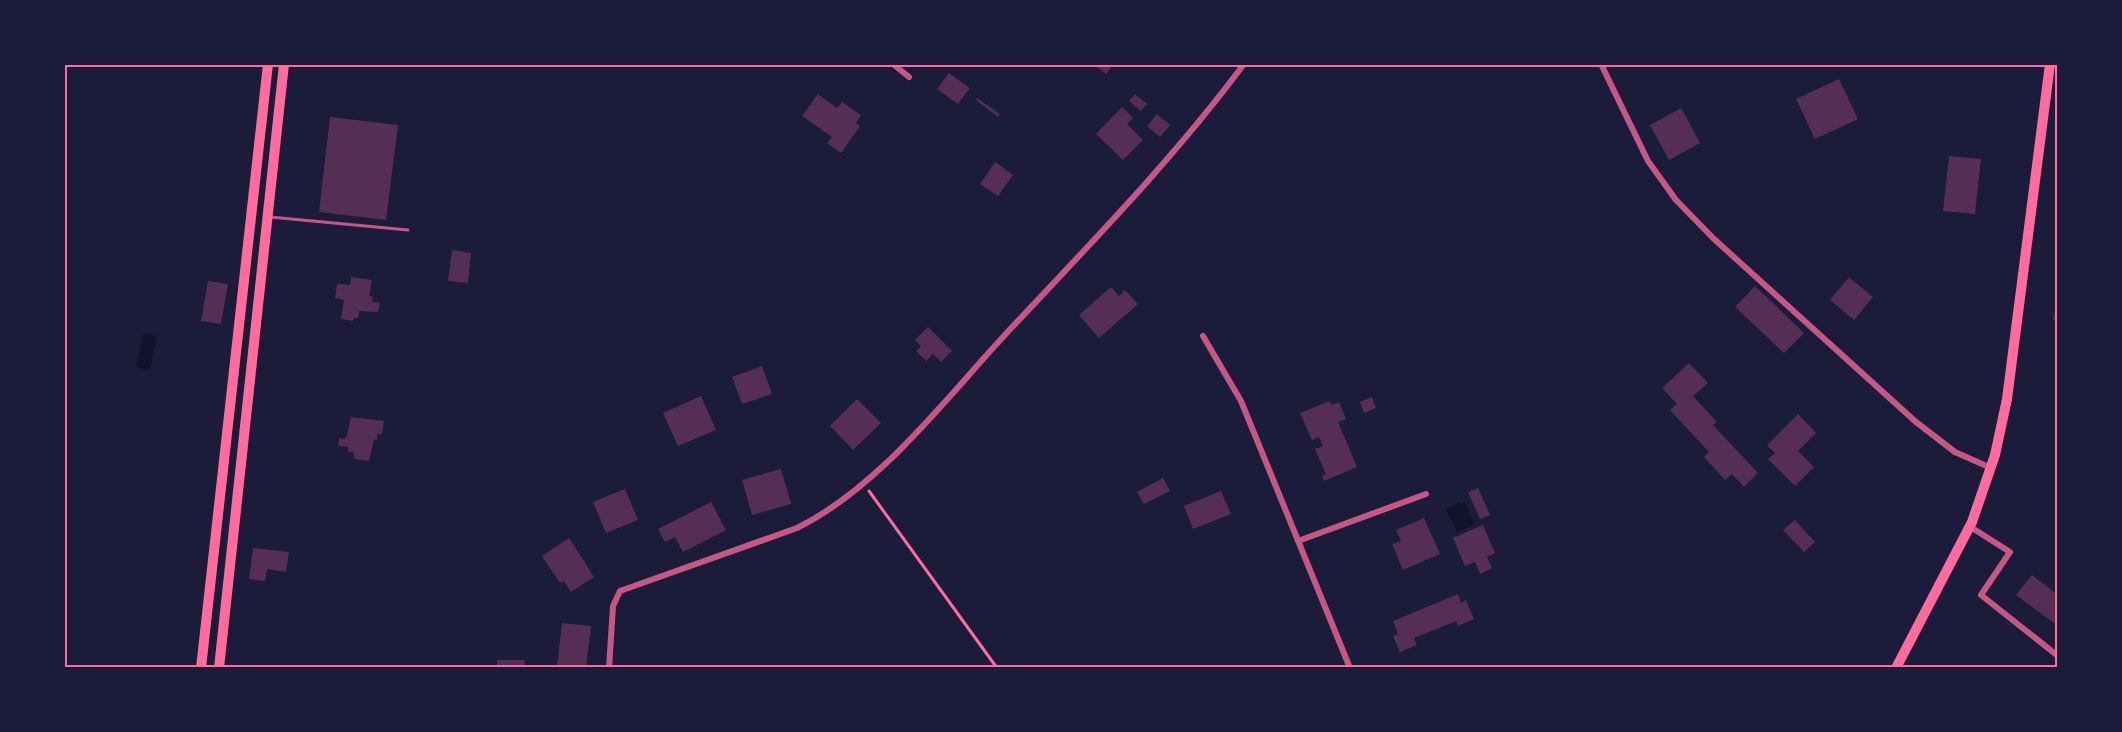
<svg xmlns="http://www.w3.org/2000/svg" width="2122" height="732" viewBox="0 0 2122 732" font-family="'Playfair Display',serif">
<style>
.water{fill:#12122b}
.building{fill:#542f53}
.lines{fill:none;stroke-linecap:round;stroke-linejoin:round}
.path{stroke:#ff6b9d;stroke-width:3}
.service{stroke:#c65784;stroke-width:3}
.minor{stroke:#c65784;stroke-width:6}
.primary{stroke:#ff6b9d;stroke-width:10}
.neatline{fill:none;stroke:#ff6b9d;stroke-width:2}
</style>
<rect width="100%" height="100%" fill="#1b1b3a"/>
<!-- water -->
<g class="water">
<path d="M143,333L157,336L150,370L136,367Z"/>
<path d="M1459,502L1460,504L1465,502L1474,525L1457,532L1446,509Z"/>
</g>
<!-- building -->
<g class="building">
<path d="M1093,64H1113L1106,74Z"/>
<path d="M949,73L970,88L958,104L937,89Z"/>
<path d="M1839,79L1858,119L1815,139L1796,99Z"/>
<path d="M818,94L837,108L842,102L861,115L856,123L860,126L841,153L827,143L832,137L802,116Z"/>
<path d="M1135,94L1147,104L1141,111L1129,101Z"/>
<path d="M977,98L1000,114L998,117L976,100Z"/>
<path d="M1122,107L1133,118L1127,124L1143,140L1123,160L1096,134Z"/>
<path d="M1681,108L1700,143L1669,160L1650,125Z"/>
<path d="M1157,114L1170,125L1160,137L1147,126Z"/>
<path d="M330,117L398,125L386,220L319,212Z"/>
<path d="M1949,156L1981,159L1975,214L1943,211Z"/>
<path d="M995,162L1013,175L998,196L980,184Z"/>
<path d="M452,250L471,253L468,283L448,281Z"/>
<path d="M351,277L372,280L369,296L373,297L372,302L380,303L378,312L359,311L358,318H354L353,321L341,319L344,300L335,298L337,284L350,285Z"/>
<path d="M1849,277L1873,297L1854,320L1830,300Z"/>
<path d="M208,281L228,284L221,324L201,321Z"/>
<path d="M1755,286L1804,333L1784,353L1735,307Z"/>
<path d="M1111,287L1119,296L1125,290L1138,304L1099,338L1079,315Z"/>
<path d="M2056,303H2058V321L2053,320Z"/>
<path d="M928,327L952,351L941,362L933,354L926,361L916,351L921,346L915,340Z"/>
<path d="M1689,363L1708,383L1693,396L1717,422L1713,425L1758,473L1744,487L1732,474L1725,480L1704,457L1709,452L1670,410L1677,404L1662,388Z"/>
<path d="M762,366L772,394L742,404L732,377Z"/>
<path d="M701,396L716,430L678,446L663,413Z"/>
<path d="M1372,397L1376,408L1364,413L1360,402Z"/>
<path d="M857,399L881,423L853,450L830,426Z"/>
<path d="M1330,401L1332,405L1339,402L1346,419L1338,422L1357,467L1324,481L1322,476L1326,474L1315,449L1323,446L1319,437L1312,440L1300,413Z"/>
<path d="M1798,414L1816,433L1798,451L1814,467L1795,486L1768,459L1775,453L1767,445Z"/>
<path d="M351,417L384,421L382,434H377V440L374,439L369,461L355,459L353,452H348V447L338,446L339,438L344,439L347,436Z"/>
<path d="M781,469L791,504L752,515L742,480Z"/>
<path d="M1163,478L1170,491L1144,504L1137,492Z"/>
<path d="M1478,488L1490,515L1480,519L1468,492Z"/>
<path d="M625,489L638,520L606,533L593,502Z"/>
<path d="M1221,491L1231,514L1193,529L1184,506Z"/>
<path d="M711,502L726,530L683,552L675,537L665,542L658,529Z"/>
<path d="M1424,518L1440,554L1403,570L1392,544L1401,541L1396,530Z"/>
<path d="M1795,520L1815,542L1804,552L1783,530Z"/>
<path d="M1483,525L1495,553L1487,557L1492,568L1480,574L1475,562L1465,566L1453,538Z"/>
<path d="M569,538L594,577L571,592L564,581L560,583L542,556Z"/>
<path d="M253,548L289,552L286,572L267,569L265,581L249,579Z"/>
<path d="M2032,575L2058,595V626L2016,595Z"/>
<path d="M1458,594L1461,603L1466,600L1474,619L1458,626L1456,621L1414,638L1417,645L1400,652L1393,636L1398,634L1393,621Z"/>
<path d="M562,623L591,626L586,668L557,666Z"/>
<path d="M497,660H525L524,668H497Z"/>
</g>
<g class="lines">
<!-- path -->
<path class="path" d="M869,491L997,668"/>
<!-- service -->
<path class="service" d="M270,217L408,230"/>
<!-- minor -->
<g class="minor">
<path d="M893,64L909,77"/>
<path d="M1601,64L1648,161L1676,200L1714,239L1916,422L1955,452L1991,468"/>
<path d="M1203,336L1241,401L1350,668"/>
<path d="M1969,526L2010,552L1981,595L2058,656"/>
<path d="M1298,541L1426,494"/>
<path d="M609,668L613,606L620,591L797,528C878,488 942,403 1003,337C1086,248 1171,162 1244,64"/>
</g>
<!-- primary -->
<g class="primary">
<path d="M201,668L268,64"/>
<path d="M219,668L284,64"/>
<path d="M1896,668L1972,522L1995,455L2007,399L2050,64"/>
</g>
</g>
<!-- border -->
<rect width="2122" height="732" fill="none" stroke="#1b1b3a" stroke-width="132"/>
<rect x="66" y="66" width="1990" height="600" class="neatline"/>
</svg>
